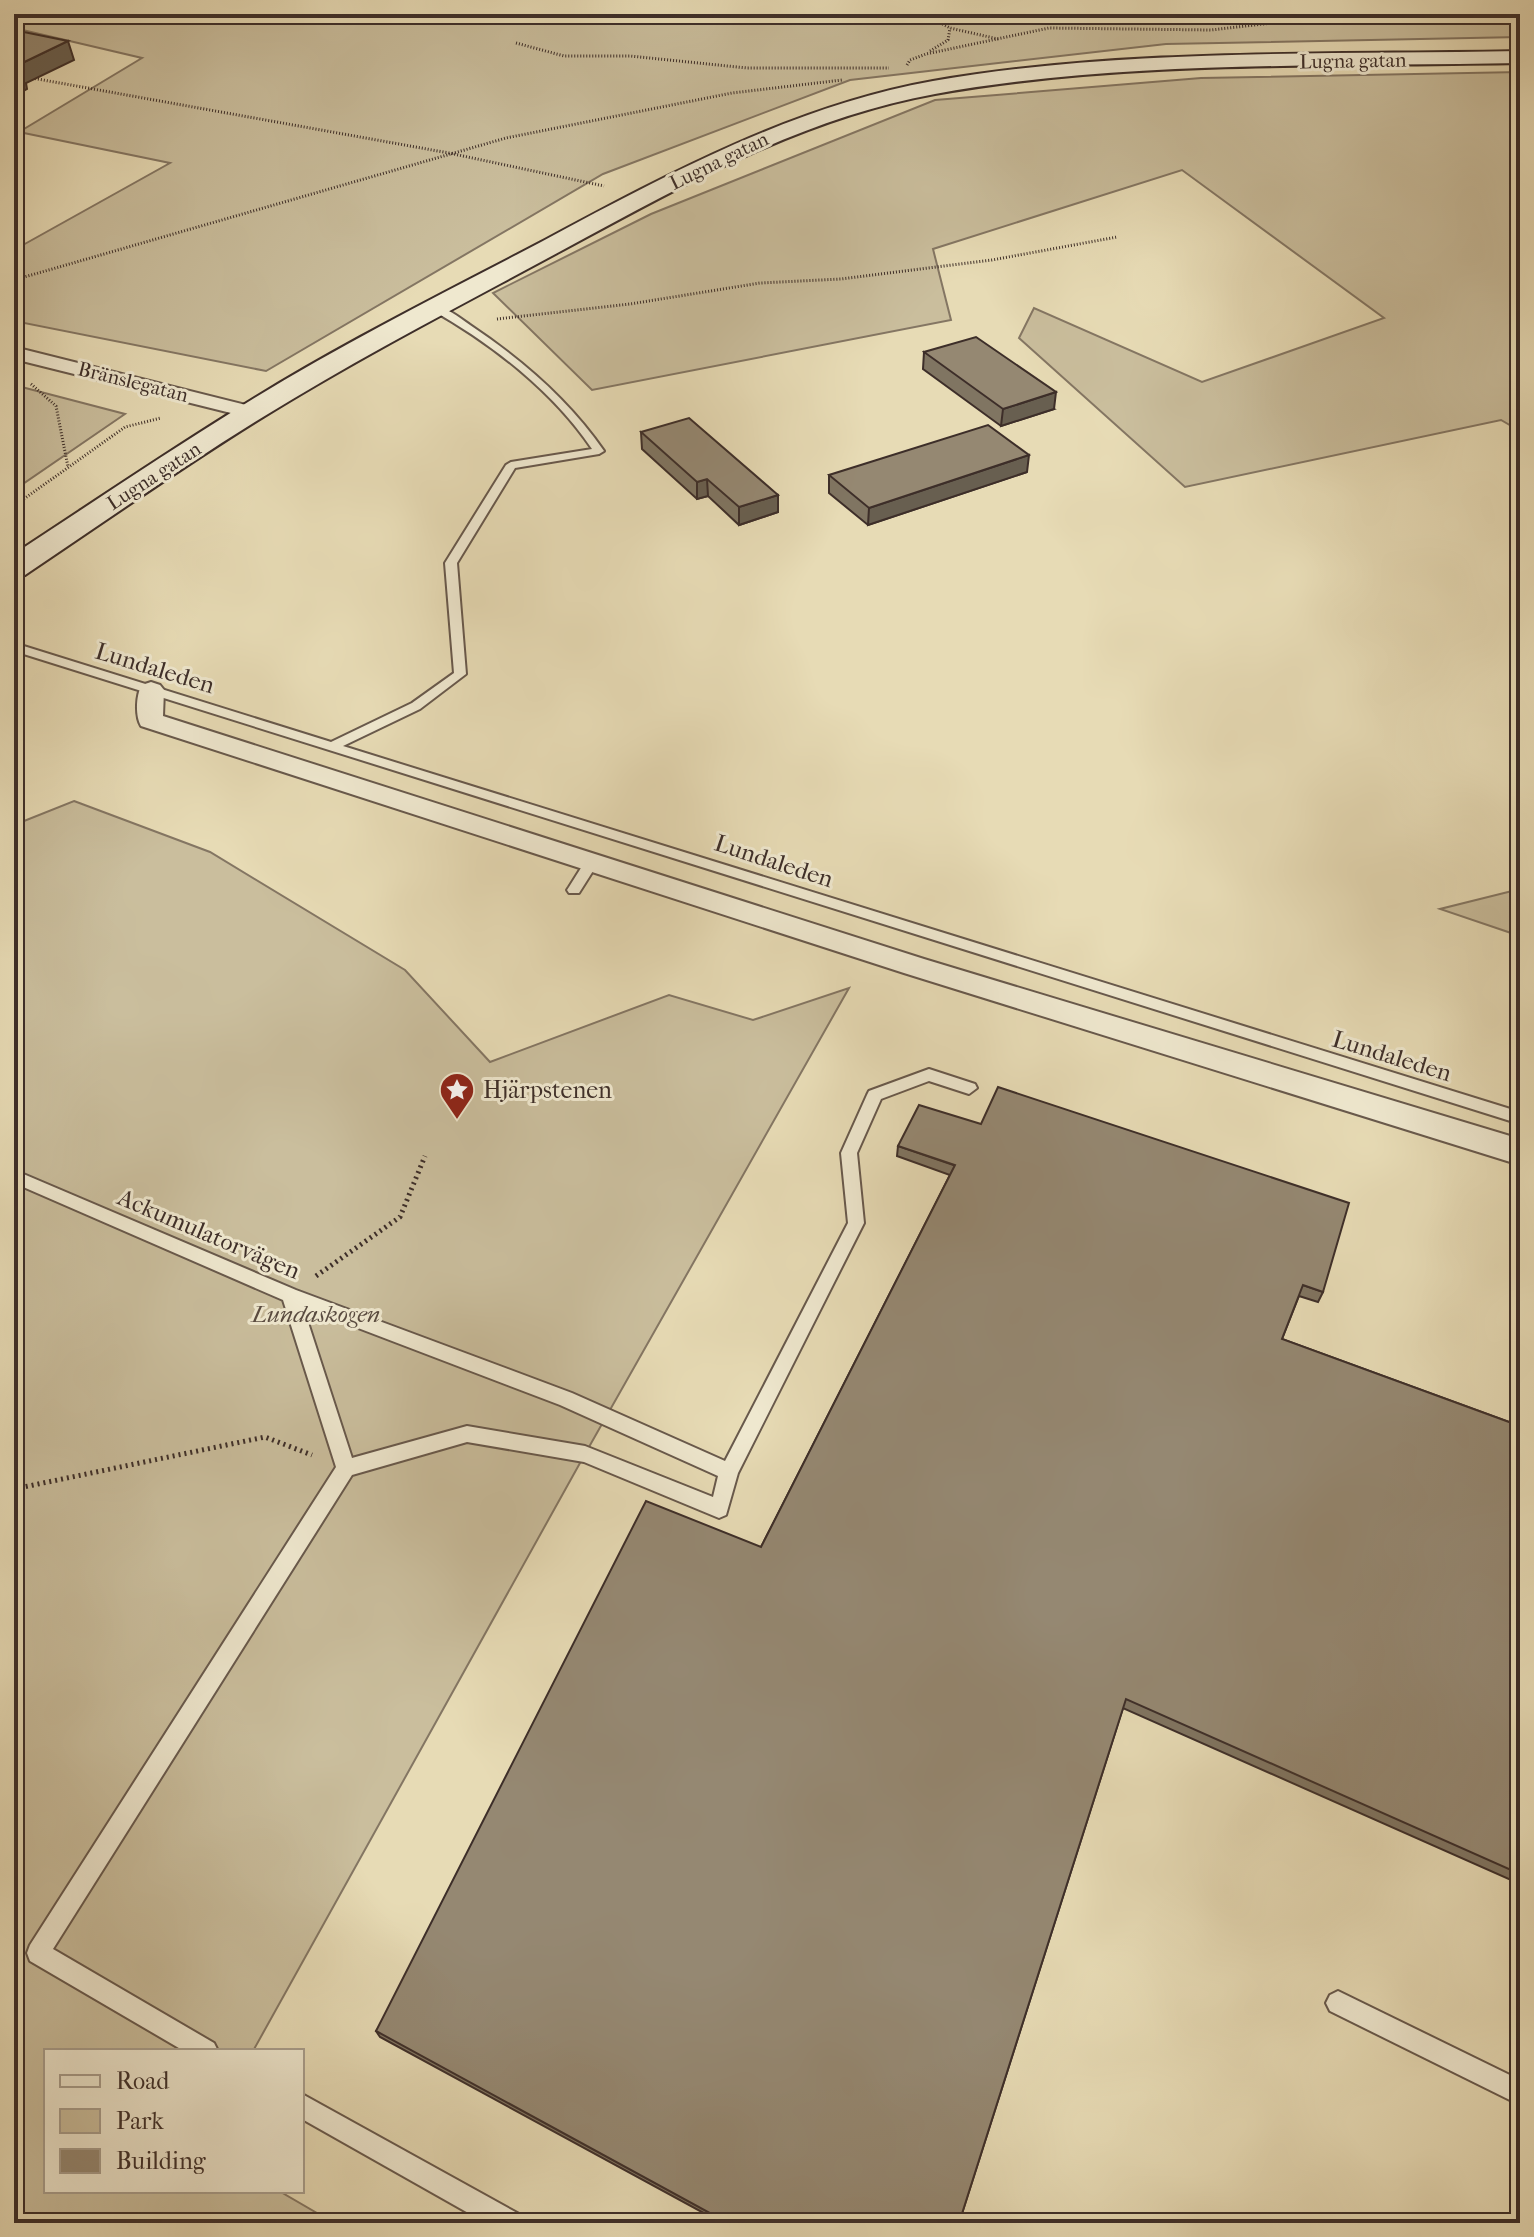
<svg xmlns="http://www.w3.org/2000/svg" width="1534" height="2237" viewBox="0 0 1534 2237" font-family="'IM FELL French Canon',serif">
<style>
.green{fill:#cabe9d;stroke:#847663;stroke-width:2}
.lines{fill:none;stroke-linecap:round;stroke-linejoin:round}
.lane-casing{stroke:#68594c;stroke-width:4}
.street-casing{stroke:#68594c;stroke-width:4}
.secondary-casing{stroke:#3d2e29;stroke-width:4}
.path-far1{stroke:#3d2e29;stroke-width:3;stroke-dasharray:1 2;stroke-linecap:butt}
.path{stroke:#3d2e29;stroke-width:5;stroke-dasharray:2 4;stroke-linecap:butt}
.lane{fill:#efe8cf;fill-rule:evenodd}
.street{fill:#efe8cf;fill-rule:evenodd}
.secondary{fill:#efe8cf;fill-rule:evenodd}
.wall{fill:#807562;stroke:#3d2e29;stroke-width:2}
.shaded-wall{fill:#685f50;stroke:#3d2e29;stroke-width:2}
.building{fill:#958872;stroke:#3d2e29;stroke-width:2}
.labels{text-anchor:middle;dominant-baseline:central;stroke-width:6;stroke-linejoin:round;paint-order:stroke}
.far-street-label{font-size:20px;fill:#3d2e29;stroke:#efe8cf}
.street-label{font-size:24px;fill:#3d2e29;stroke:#efe8cf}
.poi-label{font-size:24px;fill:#3d2e29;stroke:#efe8cf;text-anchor:start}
.park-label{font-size:24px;font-style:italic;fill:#594b40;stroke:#efe8cf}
</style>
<rect width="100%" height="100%" fill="#e7dbb5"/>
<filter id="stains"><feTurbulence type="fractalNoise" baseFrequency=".0025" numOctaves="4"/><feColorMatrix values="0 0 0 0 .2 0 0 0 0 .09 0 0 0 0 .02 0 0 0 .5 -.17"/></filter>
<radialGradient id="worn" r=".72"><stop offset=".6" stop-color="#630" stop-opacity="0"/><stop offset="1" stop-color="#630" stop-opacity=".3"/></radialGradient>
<!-- green -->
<g class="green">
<path d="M14,14H1520V37L1166,44L850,80L603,174L266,371L14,321V250L170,163L19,132L142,58L14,28Z"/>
<path d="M1520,72V431L1501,420L1185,487L1019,338L1034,308L1202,382L1384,318L1182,170L933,249L951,320L592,390L493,293L651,214L935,100L1201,78Z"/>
<path d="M14,385L125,414L14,490Z"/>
<path d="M74,801L210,852L405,970L490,1062L669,995L753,1020L849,988L585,1454L253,2051H46V2191H279L334,2223H14V825Z"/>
<path d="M1520,889V936L1440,909Z"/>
</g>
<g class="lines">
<defs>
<g id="lane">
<path d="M432,306C445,306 459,317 470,325C521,359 569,400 604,451L599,454L515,468L457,563L466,674L420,709L343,746L1520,1112V1124L14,651V643L331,742L412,703L454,673L445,563L506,465L511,462L592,449C553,391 492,344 432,310Z"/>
<path d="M591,858L598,863L579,893H569L567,890L569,887L586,860Z"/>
<path d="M929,1069L975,1084L977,1088L969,1094L929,1081L881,1099L857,1153L864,1223L738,1473L726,1515L719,1518L584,1462L467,1442L352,1475L53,1949L214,2043L218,2051H184L30,1961L27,1953L30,1945L336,1467L283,1300L14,1183V1170L296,1290L572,1393L725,1461L848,1223L841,1153L867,1095L869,1091ZM303,1307L560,1405L718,1476L713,1497L585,1446L467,1426L352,1458Z"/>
<path d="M1338,1991L1520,2080V2105L1330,2011L1326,2003L1330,1995Z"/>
<path d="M302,2094L519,2214L522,2223H486L302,2119Z"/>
</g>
<g id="street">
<path d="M14,347L258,408L261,412L251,418L14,359Z"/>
<path d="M151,682L160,685L164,690L163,716L924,959L1520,1139V1165L904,973L141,726C135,716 136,694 142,685Z"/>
</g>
<path id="secondary" d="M1520,51V63C1330,67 1122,60 935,94C801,118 680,187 561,251C461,305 360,357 263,417C182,467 104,522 25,575L14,578V554C89,505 164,454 240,407C337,346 440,295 541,242C666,175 793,106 933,81C1122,48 1328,55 1520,51Z"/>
</defs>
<!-- lane casing -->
<use href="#lane" class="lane-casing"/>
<!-- street casing -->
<use href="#street" class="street-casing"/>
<!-- secondary casing -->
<use href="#secondary" class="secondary-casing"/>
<!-- path-far1 -->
<g class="path-far1">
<path d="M924,14L950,28L998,39"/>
<path d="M293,15L355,14"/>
<path d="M516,43L564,56H630L747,68H889"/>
<path d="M930,51L948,40L950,28"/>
<path d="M907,65L910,60L926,54L1049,28L1211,30L1350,14"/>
<path d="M32,78L449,153L604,186"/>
<path d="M14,280L506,138L732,93L842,80"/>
<path d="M497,319L630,304L760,283L841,279L992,260L1117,237"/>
<path d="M31,384L56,406L68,467"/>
<path d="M14,506L125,427L161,418"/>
</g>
<!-- path -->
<g class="path">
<path d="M316,1276L400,1217L425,1156"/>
<path d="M14,1489L265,1437L312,1455"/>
</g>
<!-- lane -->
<use href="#lane" class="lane"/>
<!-- street -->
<use href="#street" class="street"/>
<!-- secondary -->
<use href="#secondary" class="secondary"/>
</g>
<!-- wall -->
<g class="wall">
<path d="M924,352L1054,409L1001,426L923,369Z"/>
<path d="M641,432L778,495V512L739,525L708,496L697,499L642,449Z"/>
<path d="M1027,472L868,525L829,493V475Z"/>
<path d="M898,1146L1323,1292L1318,1302L1299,1296L1282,1339L1520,1426V1884L1123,1708L959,2223H722L380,2037L376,2031L761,1547L950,1175L897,1156Z"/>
</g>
<!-- shaded-wall -->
<g class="shaded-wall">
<path d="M68,41L74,60L26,83L27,89L14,96V67Z"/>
<path d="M1056,392L1054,409L1001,426L1003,409Z"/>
<path d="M1029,455L1027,472L868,525L869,508Z"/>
<path d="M707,479L708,496L697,499V482Z"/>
<path d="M778,495V512L739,525V507Z"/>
</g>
<!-- building -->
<g class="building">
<path d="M14,30L68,41L14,67Z"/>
<path d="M14,69L22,70L14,74Z"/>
<path d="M976,337L1056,392L1003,409L924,352Z"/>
<path d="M689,418L778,495L739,507L707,479L697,482L641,432Z"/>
<path d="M988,425L1029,455L869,508L829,475Z"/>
<path d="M998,1087L1349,1203L1323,1292L1303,1285L1282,1339L1520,1426V1874L1126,1699L959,2223H728L376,2031L646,1501L761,1547L955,1165L898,1146L919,1105L981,1124Z"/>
</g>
<!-- icons -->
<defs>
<symbol id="sight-pin" viewBox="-11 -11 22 30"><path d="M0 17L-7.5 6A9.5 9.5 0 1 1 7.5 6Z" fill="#8f2418" stroke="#efe8cf"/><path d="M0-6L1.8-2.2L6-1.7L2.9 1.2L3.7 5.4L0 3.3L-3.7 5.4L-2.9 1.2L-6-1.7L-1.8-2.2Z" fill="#fff"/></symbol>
</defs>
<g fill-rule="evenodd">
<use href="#sight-pin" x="437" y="1070" width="40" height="54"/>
</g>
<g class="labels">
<!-- far-street labels -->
<g class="far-street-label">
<text transform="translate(1353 61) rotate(-1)">Lugna gatan</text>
<text transform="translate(719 161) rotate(-26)">Lugna gatan</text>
<text transform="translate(133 382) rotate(14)">Bränslegatan</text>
<text transform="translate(154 476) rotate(-33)">Lugna gatan</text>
</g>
<!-- street labels -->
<g class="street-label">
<text transform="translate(155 668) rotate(17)">Lundaleden</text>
<text transform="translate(774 861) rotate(18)">Lundaleden</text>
<text transform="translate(1392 1056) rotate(17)">Lundaleden</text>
<text transform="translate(209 1234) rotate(23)">Ackumulatorvägen</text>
</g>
<!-- poi labels -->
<g class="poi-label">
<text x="483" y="1090">Hjärpstenen</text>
</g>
<!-- park labels -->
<g class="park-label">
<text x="316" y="1314">Lundaskogen</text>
</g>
</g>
<!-- margin -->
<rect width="1534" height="2237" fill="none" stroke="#e7dbb5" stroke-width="48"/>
<rect x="16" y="16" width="1502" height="2205" fill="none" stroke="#3d2e29" stroke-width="4"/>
<rect x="24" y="24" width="1486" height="2189" fill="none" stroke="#3d2e29" stroke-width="2"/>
<!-- legend -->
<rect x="44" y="2049" width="260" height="144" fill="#efe8cf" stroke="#a89e8d" stroke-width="2"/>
<rect x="60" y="2075" width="40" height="12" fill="#efe8cf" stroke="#a89e8d" stroke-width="2"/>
<text x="116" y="2089" font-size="24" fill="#3d2e29">Road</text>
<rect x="60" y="2109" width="40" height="24" fill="#cabe9d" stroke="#a89e8d" stroke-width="2"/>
<text x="116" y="2129" font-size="24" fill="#3d2e29">Park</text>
<rect x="60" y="2149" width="40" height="24" fill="#958872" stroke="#a89e8d" stroke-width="2"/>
<text x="116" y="2169" font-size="24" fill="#3d2e29">Building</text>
<rect width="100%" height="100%" filter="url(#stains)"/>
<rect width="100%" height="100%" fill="url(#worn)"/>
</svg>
